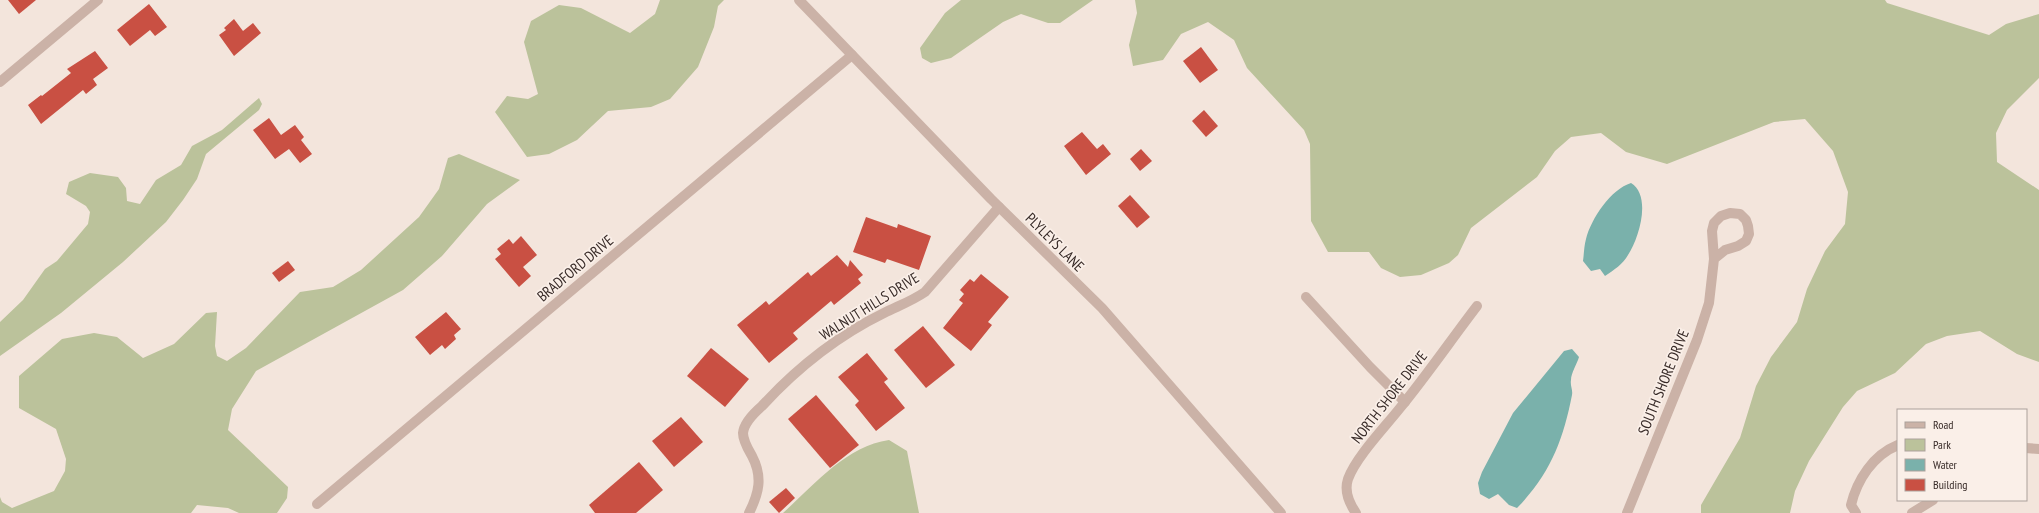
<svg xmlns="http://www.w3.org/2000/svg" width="2039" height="513" viewBox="0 0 2039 513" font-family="'PT Sans Narrow',sans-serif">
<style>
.green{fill:#bbc29b}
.water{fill:#7ab1ab}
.building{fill:#c95043}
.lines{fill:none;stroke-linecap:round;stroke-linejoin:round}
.minor{stroke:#cbb2a7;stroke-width:10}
.labels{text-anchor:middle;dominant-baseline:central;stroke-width:3.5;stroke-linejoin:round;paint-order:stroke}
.street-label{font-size:15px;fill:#382b28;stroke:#faefe8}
</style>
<rect width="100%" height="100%" fill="#f3e5dc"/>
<!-- green -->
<g class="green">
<path d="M660,0H724L718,6L714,27L698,67L670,99L651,107L608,111L577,140L549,154L527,157L495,112L507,96L528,99L538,94L524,42L531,21L559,5L581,8L630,33L655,14Z"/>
<path d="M961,0H1093L1060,23H1048L1021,14L1003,22L951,58L931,63L922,58L920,48L945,13Z"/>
<path d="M1135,0H1885L1887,3L1989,35L2006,24L2039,14V78L2007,110L1996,133L1997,162L2039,190V362L2017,354L1980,331L1947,336L1926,344L1895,373L1857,391L1843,407L1809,461L1795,491L1790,513H1701V505L1740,438L1756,386L1771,357L1797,322L1807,289L1825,251L1845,224L1848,192L1833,151L1805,119L1774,122L1667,164L1626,152L1601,133L1571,137L1555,151L1537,177L1471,228L1458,255L1449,263L1421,275L1400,277L1381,268L1369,252H1328L1311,221L1310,144L1304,130L1247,68L1234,40L1208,22L1181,34L1163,60L1133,66L1129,45L1137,13Z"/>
<path d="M259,98L262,104L259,110L206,154L197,179L183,200L166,222L123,262L61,313L0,356V322L23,300L45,269L57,261L88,224L90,212L86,206L66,194L69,182L90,173L118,177L126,188L127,201L140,204L156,180L181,165L192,146L222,130Z"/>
<path d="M459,154L520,180L487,204L442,256L403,290L256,371L232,409L228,430L288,487L287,498L277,513H239L228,508L197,505L191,513H0V497L2,502L12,508L54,491L65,471L66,459L56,429L19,408V376L62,339L94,333L117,337L143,358L174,344L206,313L217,312L215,346L217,356L227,361L246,348L300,292L333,287L361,270L419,217L439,189L448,158Z"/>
<path d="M889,440L907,451L919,513H783C814,485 846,446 889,440Z"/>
</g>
<!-- water -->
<g class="water">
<path d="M1631,183C1652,196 1639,238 1628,255C1623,264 1614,270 1605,276L1600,269L1591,271L1583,261C1584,254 1584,246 1586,239C1591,219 1611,189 1631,183Z"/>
<path d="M1572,349L1579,357C1577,364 1571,373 1571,380C1570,386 1573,390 1572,395C1563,441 1550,474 1517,508L1509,505L1498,494L1489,499L1480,494L1478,483L1482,472L1513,413L1564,351Z"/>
</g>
<!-- building -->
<g class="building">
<path d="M8,0H36L19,14Z"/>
<path d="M149,4L167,27L155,36L150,30L130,46L117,30Z"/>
<path d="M234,19L243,31L253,23L261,33L234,56L219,35L226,30L224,28Z"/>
<path d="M1201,47L1218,70L1200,83L1183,61Z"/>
<path d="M95,51L108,68L93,79L97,85L86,94L83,90L41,124L28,105L41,95L42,96L71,73L67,69Z"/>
<path d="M1204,110L1218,126L1206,137L1192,121Z"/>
<path d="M269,118L281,135L295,125L304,137L301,140L312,154L300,163L289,149L275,159L253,130Z"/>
<path d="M1082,132L1097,149L1103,144L1111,154L1086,175L1064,146Z"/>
<path d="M1141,149L1152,161L1140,171L1130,159Z"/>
<path d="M1130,195L1150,217L1137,228L1118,206Z"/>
<path d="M866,217L897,228L898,224L931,236L919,270L887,259L885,263L853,252Z"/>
<path d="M521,236L537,255L523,267L531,276L519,287L495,259L501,254L497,249L509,239L513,244Z"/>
<path d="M837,255L848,267L850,260L863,275L858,279L861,283L834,305L831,301L793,333L798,339L769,363L737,325L766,301L769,305L808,272L811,276Z"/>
<path d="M288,261L295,270L279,282L272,273Z"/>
<path d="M981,274L1009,297L988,322L992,325L971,351L943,328L963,303L959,300L964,294L960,290L970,279L974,282Z"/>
<path d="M446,312L461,329L454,335L456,339L445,349L442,345L430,355L415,337Z"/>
<path d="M923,326L955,365L926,388L894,350Z"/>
<path d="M711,348L749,379L725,407L687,376Z"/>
<path d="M867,353L888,379L884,382L905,408L876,431L855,405L859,401L838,377Z"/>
<path d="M816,395L859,445L830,468L788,419Z"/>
<path d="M681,417L703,442L674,467L652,441Z"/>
<path d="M639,462L663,490L636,513H595L589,505Z"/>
<path d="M786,488L795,498L779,513L769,502Z"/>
</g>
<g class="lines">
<!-- minor -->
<g class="minor">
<path d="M799,0L991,199L1102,308L1281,513"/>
<path d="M0,82L98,0"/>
<path d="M1306,297L1370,367L1405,402"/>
<path d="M2026,448L2039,449"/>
<path d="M317,504L852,55"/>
<path d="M749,513C759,493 763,477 752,456C748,449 743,441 743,433C744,423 755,412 762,406C796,369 839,335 884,313C898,306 912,301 925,292L999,207"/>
<path d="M1356,513C1349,503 1344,491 1348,479C1356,457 1385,427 1400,408C1427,375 1451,340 1477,306"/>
<path d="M1627,513L1697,340L1709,303L1714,259L1712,231L1714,223L1721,216L1730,213L1740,214L1746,220L1748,226L1749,234L1746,241L1738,246L1725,250L1714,259"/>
<path d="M1856,513L1851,505C1857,480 1873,455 1898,445"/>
<path d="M1912,513L1933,500"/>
</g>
</g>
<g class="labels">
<!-- street labels -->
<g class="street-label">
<text transform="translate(1055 242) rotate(45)">PLYLEYS LANE</text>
<text transform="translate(575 268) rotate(-40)">BRADFORD DRIVE</text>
<text transform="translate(869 306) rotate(-32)">WALNUT HILLS DRIVE</text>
<text transform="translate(1663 382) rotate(-68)">SOUTH SHORE DRIVE</text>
<text transform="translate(1389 397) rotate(-52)">NORTH SHORE DRIVE</text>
</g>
</g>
<!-- legend -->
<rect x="1897" y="409" width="130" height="92" fill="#faefe8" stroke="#aca19b"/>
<rect x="1905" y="422" width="20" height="6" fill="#cbb2a7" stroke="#aca19b"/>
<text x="1933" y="429" font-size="12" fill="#382b28">Road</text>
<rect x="1905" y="439" width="20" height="12" fill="#bbc29b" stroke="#aca19b"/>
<text x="1933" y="449" font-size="12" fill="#382b28">Park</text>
<rect x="1905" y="459" width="20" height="12" fill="#7ab1ab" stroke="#aca19b"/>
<text x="1933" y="469" font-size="12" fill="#382b28">Water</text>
<rect x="1905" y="479" width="20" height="12" fill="#c95043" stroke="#aca19b"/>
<text x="1933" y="489" font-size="12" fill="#382b28">Building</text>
</svg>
